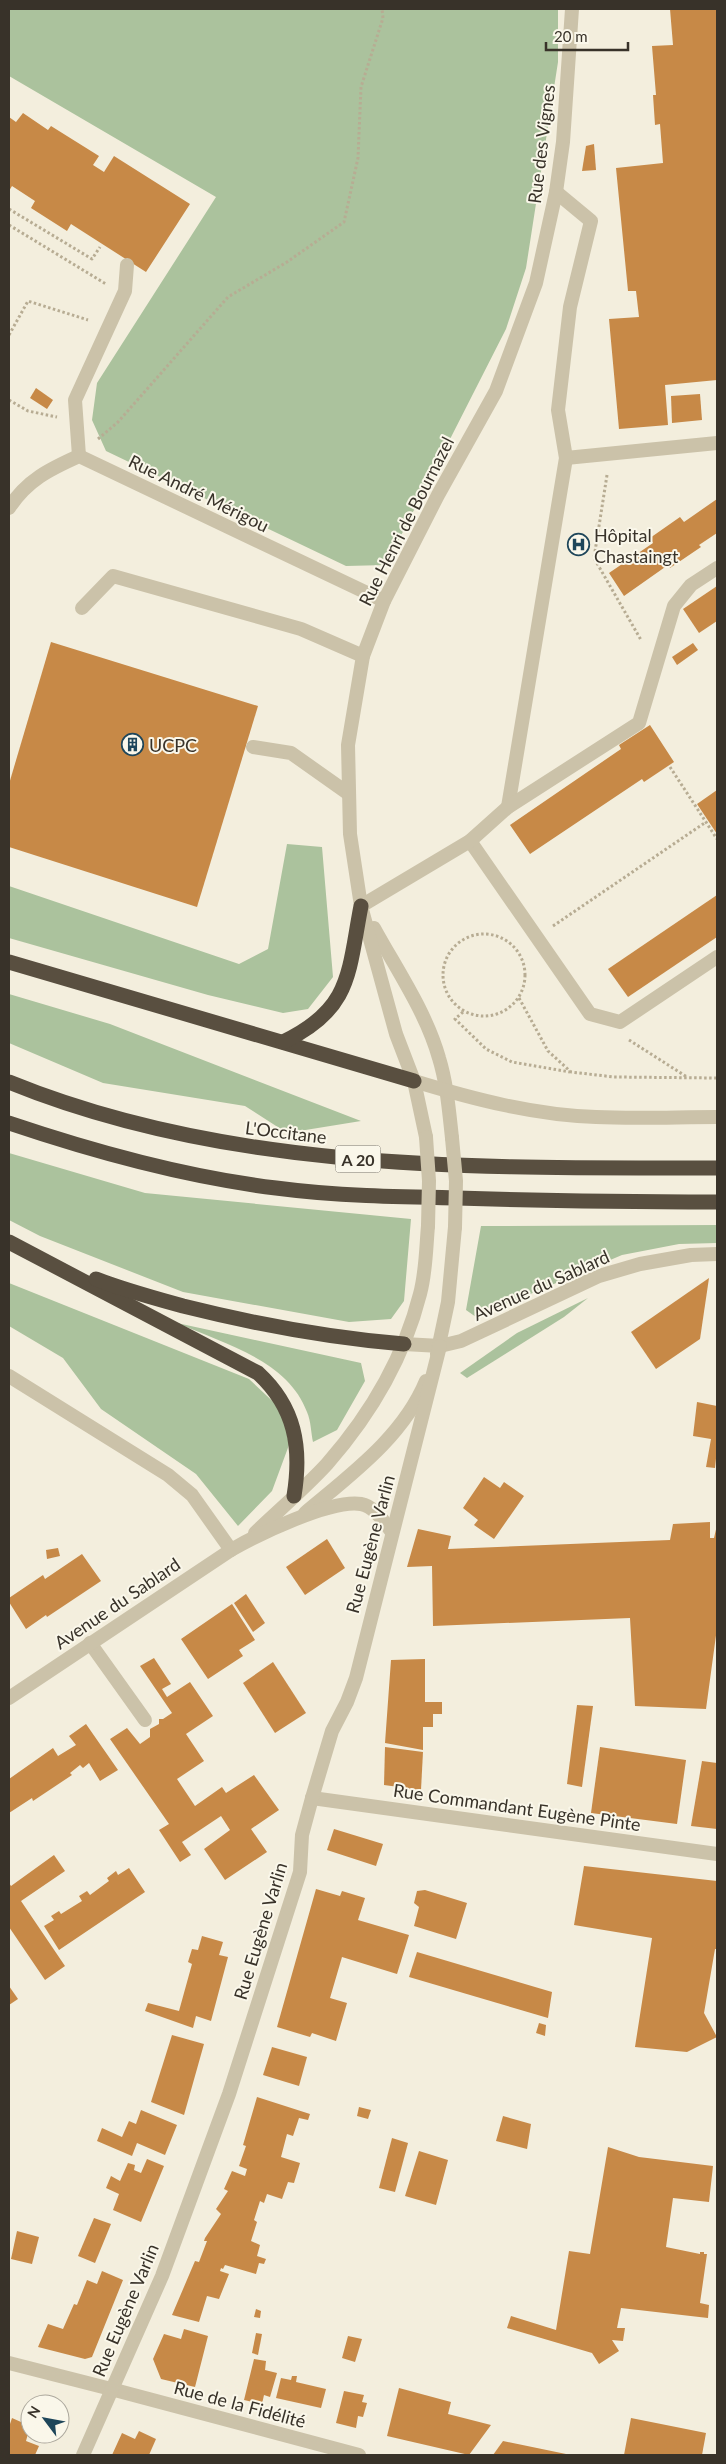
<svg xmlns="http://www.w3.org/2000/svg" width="726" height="2464" viewBox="0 0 726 2464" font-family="Lato,sans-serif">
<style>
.green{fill:#abc29d}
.building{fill:#c78947}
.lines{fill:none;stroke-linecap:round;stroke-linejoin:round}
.path{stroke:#b7ac93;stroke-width:3;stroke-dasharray:2.5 2.5;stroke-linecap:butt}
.service{stroke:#cbc2a9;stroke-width:14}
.minor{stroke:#cbc2a9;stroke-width:14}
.tertiary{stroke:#cbc2a9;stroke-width:14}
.motorway{stroke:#594f40;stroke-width:15}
.tertiary-bridge{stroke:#cbc2a9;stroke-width:14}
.labels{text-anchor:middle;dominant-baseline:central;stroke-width:4;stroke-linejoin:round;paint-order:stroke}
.shield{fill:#faf7ea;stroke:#726d63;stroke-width:1}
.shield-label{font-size:16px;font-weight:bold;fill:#383229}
.street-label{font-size:18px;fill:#383229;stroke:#faf7ea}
.poi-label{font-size:18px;fill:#383229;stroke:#faf7ea;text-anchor:start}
</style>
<rect width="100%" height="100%" fill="#f3eedd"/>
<!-- green -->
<g class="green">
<path d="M9,9H558V62L526,268L506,329L386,565L346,566L106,451L92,420L97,383L216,197L9,76Z"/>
<path d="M287,844L322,847L333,977L308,1009L283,1013L208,995L9,938V886L239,964L268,949Z"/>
<path d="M9,994L110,1024L361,1121L287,1133L245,1106L103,1083L9,1043Z"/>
<path d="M9,1153L145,1193L411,1219L404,1301L391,1319L349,1322L183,1292L40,1236L9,1220Z"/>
<path d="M717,1225V1243L679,1244L622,1255L476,1317L466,1310L481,1226Z"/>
<path d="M9,1283L249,1379L283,1411L289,1445L272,1491L238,1526L196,1474L101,1409L63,1358L9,1326Z"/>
<path d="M588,1298L564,1317L467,1378L460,1373L517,1333Z"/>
<path d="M177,1323L361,1363L365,1381L337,1430L313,1442C311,1433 311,1421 307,1412C288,1360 222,1343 177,1323Z"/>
</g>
<!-- building -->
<g class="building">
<path d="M670,9H717V380L665,385L668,425L619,429L609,319L639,317L636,291H628L616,168L663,163L660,124L655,125L653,95H656L652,46L673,45Z"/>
<path d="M23,113L48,130L51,126L99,156L93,165L104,172L114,156L190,204L146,272L71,224L67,231L31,208L35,201L12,186L9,191V117L16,122Z"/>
<path d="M594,144L596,170L582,171L586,146Z"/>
<path d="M36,388L53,400L47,409L30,398Z"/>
<path d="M700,394L702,420L672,423L671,396Z"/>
<path d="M717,499V533L699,545L701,547L670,568L668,565L624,596L609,573L653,543L650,538L680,517L684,522Z"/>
<path d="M717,586V621L699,633L683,609Z"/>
<path d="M51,642L258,706L197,907L9,847V784Z"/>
<path d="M693,643L698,650L677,665L672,657Z"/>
<path d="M650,725L674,762L644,782L642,779L530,854L510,825L621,749L619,745Z"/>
<path d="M717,790V834L697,804Z"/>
<path d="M717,895V937L628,997L608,969Z"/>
<path d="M709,1278L700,1339L656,1369L631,1332Z"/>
<path d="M697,1402L717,1406V1449L715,1468L706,1467L711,1439L693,1436Z"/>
<path d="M484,1477L500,1488L504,1482L524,1496L494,1539L474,1525L478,1520L463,1508Z"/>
<path d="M710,1522V1538H714L717,1525V1628L706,1709L635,1706L630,1618L433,1626L432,1566L407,1567L418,1529L451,1536L448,1549L670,1540L673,1524Z"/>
<path d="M327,1539L345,1568L305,1595L286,1567Z"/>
<path d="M58,1548L60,1556L47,1559L46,1550Z"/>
<path d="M82,1554L101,1581L47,1617L46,1615L26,1629L9,1602V1598L43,1575L45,1579Z"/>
<path d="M246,1594L265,1623L253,1632L234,1603Z"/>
<path d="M232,1604L255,1640L239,1650L243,1656L208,1679L181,1639Z"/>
<path d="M154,1658L171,1684L162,1689L167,1697L190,1682L213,1716L186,1734L204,1761L177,1779L195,1806L222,1787L226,1793L254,1775L279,1810L251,1829L267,1852L225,1880L204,1849L230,1830L221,1816L182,1842L191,1855L180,1862L159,1830L169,1824L110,1739L127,1728L140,1744L150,1737V1729L159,1724V1719H163L172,1713L140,1666Z"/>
<path d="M425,1659V1702H442V1714H433V1727H423V1750L385,1743L391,1660Z"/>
<path d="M273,1662L306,1713L275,1733L243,1683Z"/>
<path d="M577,1705L593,1706L582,1787L567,1784Z"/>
<path d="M86,1724L118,1770L100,1781L89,1763L83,1768L80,1765L70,1773L72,1775L33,1801L32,1798L9,1813V1779L53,1748L58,1756L76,1745L69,1736Z"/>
<path d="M385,1747L423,1752L421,1790L384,1785Z"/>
<path d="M600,1747L686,1760L677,1824L591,1813Z"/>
<path d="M702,1761L717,1763V1829L691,1826Z"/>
<path d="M334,1829L383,1844L376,1866L327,1850Z"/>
<path d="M54,1855L65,1871L21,1901L65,1966L45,1980L9,1927V1883L11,1886Z"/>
<path d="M584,1866L717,1881V1949H715L704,2013L717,2037L687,2052L635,2047L652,1938L574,1925Z"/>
<path d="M129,1868L145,1892L59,1950L44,1926L54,1920L51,1916L59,1911L61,1914L82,1901L79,1896L87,1891L90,1895L109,1881L107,1878L116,1871L118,1875Z"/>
<path d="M316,1889L340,1896L342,1891L365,1898L358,1920L409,1935L397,1974L342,1957L330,1998L347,2003L336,2041L312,2033L310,2037L277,2027Z"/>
<path d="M425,1890L467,1903L456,1939L414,1926L419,1907L414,1903L417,1891Z"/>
<path d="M202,1936L223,1942L219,1955L228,1957L211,2021L196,2016L193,2028L145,2011L148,2003L179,2011L192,1964L188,1962L192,1949L198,1950Z"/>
<path d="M417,1952L552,1992L548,2018L409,1977Z"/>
<path d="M9,1986L18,1999L9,2005Z"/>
<path d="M539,2023L546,2025L545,2036L536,2033Z"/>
<path d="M172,2035L204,2044L184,2115L151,2102Z"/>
<path d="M272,2047L307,2057L299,2086L263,2075Z"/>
<path d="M257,2097L310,2114L308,2120L299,2118L293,2136L287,2134L281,2157L300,2163L294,2183L288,2182L282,2199L267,2194L264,2203L260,2201L254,2220L257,2222L251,2241L260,2245L257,2256L266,2259L264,2264L259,2263L256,2274L225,2265L223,2269L221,2268L220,2271L229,2274L219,2299L207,2296L199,2322L172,2315L195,2261L199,2262L207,2241H204L205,2238L221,2214L216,2209L228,2191L224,2189L232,2171L245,2176L247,2169L239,2166L246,2146L243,2145Z"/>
<path d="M359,2107L371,2110L368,2119L357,2116Z"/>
<path d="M141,2110L177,2125L165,2155L137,2143L132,2156L97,2141L102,2128L122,2137L129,2121L136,2124Z"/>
<path d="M503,2116L531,2124L527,2149L496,2141Z"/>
<path d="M392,2138L408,2143L395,2192L379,2188Z"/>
<path d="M608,2147L639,2157L713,2166L709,2202L673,2198L666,2247L700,2254V2252H704V2254H707L700,2303L709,2305L708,2318L621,2308L617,2328H625L623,2341L612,2340L619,2351L599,2364L592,2353L507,2328L511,2316L556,2330L569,2251L590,2254Z"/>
<path d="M419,2151L448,2160L436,2205L405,2196Z"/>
<path d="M147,2159L164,2166L141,2222L113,2210L119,2194L106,2188L111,2176L120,2181L128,2163L135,2165L134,2170L141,2173Z"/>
<path d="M94,2218L111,2224L95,2263L78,2256Z"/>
<path d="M17,2231L39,2237L32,2264L11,2259Z"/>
<path d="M102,2271L123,2280L92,2357L85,2359L38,2347L48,2324L63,2329L74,2304L77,2305L87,2280L97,2284Z"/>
<path d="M256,2309L261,2311L260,2318L254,2317Z"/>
<path d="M184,2329L208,2336L195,2387L161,2379L153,2359L164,2334L181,2339Z"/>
<path d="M256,2333L262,2334L258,2355L252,2353Z"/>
<path d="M348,2336L362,2339L355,2362L342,2358Z"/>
<path d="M254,2359L266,2361L265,2370L277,2373L270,2397L264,2395L262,2404L244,2400Z"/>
<path d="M292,2376H297L296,2382L326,2389L321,2408L276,2398L281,2378L291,2380Z"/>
<path d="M399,2388L451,2402L448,2414L491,2425L469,2455L387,2436Z"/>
<path d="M344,2391L364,2395L362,2402L367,2403L363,2417L358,2416L356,2428L336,2423Z"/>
<path d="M12,2418L30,2426L26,2441L39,2446L35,2455H9V2427Z"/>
<path d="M631,2418L706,2433L702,2455H624Z"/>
<path d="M139,2431L156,2439L149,2455H112L122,2433L135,2439Z"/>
<path d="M503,2441L566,2454V2455H493Z"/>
</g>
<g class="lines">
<!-- path -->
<g class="path">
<path d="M9,209L92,259L100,247"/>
<path d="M9,225L106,284"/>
<path d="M9,335L28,301L88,320"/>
<path d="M9,400L28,411L57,417"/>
<path d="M98,439L118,422L228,297L287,262L344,222L358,158L361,87L383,18L382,9"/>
<path d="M607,475L594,558L641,640"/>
<path d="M670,767L717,839"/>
<path d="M553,926L706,822"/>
<circle cx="484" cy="975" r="41"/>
<path d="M519,998L548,1051L571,1072L614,1077L717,1078"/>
<path d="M463,1012L455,1019L486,1049L512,1062L570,1072"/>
<path d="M629,1040L687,1077"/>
</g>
<!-- service -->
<g class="service">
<path d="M79,456L75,400L125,291L127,265"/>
<path d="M566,458L717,443"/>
<path d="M82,608L113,576L301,629L363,656"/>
<path d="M253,747L291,753L349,794"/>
<path d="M508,807L566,458L558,410L570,307L591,221L556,192"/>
<path d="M470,841L590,1014L620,1022L717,957"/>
<path d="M361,906L470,841L508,807L639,723L674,606L691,585L717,568"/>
<path d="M9,1376L168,1475L192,1495L231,1550"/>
<path d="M90,1643L145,1720"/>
</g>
<!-- minor -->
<g class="minor">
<path d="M9,508C27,480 50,469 79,456L384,601"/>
<path d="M9,2363L111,2389"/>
</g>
<!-- tertiary -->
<g class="tertiary">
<path d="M374,928C397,970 426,1012 439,1058C447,1084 449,1111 452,1138"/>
<path d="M414,1081C473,1099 534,1115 596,1117C636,1119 677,1117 717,1117"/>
<path d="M426,1137L414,1081L396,1034L361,906L350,834L348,745L363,656L384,601L438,495L496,391L536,283L556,192L563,142L572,9"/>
<path d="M404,1344L440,1346L461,1341L599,1276L640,1264L691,1255L717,1254"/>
<path d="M437,1354L448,1302L455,1227"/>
<path d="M305,1513C350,1475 403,1437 426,1381"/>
<path d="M255,1533C279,1510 305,1488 327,1464C370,1415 404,1357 420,1294C426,1272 426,1248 428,1226"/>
<path d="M9,1698L231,1550C257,1535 331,1499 361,1504C374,1506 384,1522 392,1532"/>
<path d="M312,1798L717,1854"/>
<path d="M111,2389L359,2455"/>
<path d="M83,2455L162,2276L229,2094L300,1872L302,1835L312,1798L332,1731L347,1702L356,1678L440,1346"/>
</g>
<!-- motorway -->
<g class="motorway">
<path d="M9,962L414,1081"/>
<path d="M283,1042C352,1009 348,973 361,906"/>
<path d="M9,1082C232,1173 481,1168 717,1168"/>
<path d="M9,1123C95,1152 185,1177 276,1188C336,1196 397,1197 457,1198C544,1201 630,1202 717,1202"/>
<path d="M9,1242L258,1373C295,1407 302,1447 294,1496"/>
<path d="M96,1279C124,1290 154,1298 183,1306C255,1324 330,1338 404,1344"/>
</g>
<!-- tertiary-bridge -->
<g class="tertiary-bridge">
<path d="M426,1137L429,1181L428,1226"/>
<path d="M452,1138L456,1181L455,1227"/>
</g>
</g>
<!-- icons -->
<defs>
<symbol id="hospital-ring" viewBox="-11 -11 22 22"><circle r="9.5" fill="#faf7ea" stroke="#1e465a" stroke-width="1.5"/><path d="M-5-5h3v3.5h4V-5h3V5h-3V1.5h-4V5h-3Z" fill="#1e465a"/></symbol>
<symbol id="building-ring" viewBox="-11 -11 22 22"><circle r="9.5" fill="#faf7ea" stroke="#1e465a" stroke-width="1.5"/><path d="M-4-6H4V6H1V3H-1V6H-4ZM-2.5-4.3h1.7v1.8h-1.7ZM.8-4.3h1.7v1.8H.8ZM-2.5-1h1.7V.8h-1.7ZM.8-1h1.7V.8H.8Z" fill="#1e465a"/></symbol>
</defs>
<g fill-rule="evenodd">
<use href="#hospital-ring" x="566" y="532" width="25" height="25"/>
<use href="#building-ring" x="120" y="732" width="25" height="25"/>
</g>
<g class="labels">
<!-- shield labels -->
<rect class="shield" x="335.5" y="1145.5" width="45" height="27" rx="4"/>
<g class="shield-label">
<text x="358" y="1159">A 20</text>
</g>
<!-- street labels -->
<g class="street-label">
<text transform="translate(541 144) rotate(-83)">Rue des Vignes</text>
<text transform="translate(199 493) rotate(26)">Rue André Mérigou</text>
<text transform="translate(406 521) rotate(-63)">Rue Henri de Bournazel</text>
<text transform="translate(286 1132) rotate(7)">L'Occitane</text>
<text transform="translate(541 1285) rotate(-24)">Avenue du Sablard</text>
<text transform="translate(370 1544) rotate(-75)">Rue Eugène Varlin</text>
<text transform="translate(117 1603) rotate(-34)">Avenue du Sablard</text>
<text transform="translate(517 1807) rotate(8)">Rue Commandant Eugène Pinte</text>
<text transform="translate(260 1931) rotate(-73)">Rue Eugène Varlin</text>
<text transform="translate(125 2310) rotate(-67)">Rue Eugène Varlin</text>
<text transform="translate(240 2404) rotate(15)">Rue de la Fidélité</text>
</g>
<!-- poi labels -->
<g class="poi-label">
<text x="594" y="535">Hôpital<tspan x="594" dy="21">Chastaingt</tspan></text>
<text x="149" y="745">UCPC</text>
</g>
</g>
<!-- border -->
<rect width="726" height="2464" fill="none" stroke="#383229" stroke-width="20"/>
<!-- north arrow -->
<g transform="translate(45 2419) rotate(302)"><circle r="24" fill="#faf7ea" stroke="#aca89d"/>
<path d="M0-4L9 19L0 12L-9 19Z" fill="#1e465a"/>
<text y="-8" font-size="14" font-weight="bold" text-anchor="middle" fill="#383229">N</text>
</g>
<!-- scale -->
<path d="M546 42v8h82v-8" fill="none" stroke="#383229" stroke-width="2.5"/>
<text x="554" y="42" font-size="15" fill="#383229" stroke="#faf7ea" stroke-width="4" paint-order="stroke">20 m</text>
</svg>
